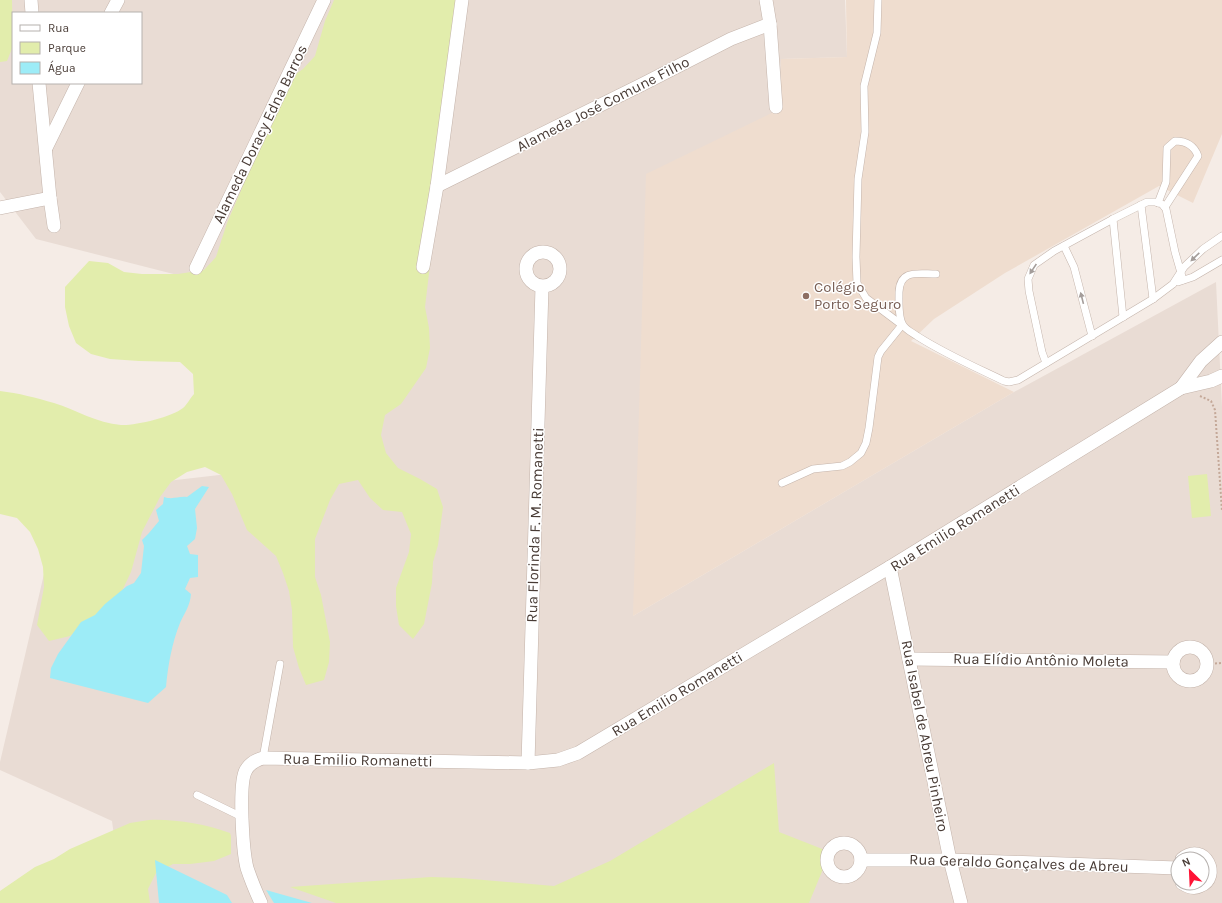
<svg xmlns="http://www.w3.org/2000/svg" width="1222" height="903" viewBox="0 0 1222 903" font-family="Karla,sans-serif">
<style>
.residential{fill:#e9dcd4;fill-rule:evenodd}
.education{fill:#efddcf}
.green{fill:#e2edac}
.water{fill:#9decf7}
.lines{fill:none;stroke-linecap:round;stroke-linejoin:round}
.service-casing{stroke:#c4b4ab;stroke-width:8}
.minor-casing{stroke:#c4b4ab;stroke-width:14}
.path{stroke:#c4a898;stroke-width:2;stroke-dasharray:2 2;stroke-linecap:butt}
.service{stroke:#fff;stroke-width:7}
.minor{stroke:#fff;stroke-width:13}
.oneway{fill:#a49d9a}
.education-dot{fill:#8d6e63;stroke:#fff;stroke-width:1.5}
.labels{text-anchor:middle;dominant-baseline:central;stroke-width:3;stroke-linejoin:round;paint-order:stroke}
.street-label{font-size:15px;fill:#483b35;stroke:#fff}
.education-label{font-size:15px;fill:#785e54;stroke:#fff;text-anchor:start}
</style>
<rect width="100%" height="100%" fill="#f5ece6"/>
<!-- residential -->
<path class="residential" d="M0,0H845L847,57L781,59L780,109L633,616L1014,392L1216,282L1222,407V903H123L112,821L0,770V762L63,493L366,458L315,310L36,239L0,192ZM13,13H141V83H13ZM1178,859H1202V883H1178Z"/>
<!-- education -->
<path class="education" d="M846,0H1222V134L1193,203L1159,186L1005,273L934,319L911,341L1014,392L633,616L646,174L780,109L781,59L847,57Z"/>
<!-- green -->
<g class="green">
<path d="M0,0H12L13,46L7,61L0,62Z"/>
<path d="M334,0H459L453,72L425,307L429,328L430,348L426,368L401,404L385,415L381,435L386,453L398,468L420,479L437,489L443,507L438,545L433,562L432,583L424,624L413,639L399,625L396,606V588L409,552L411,534L402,512L383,510L370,498L358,480L339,484L330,500L315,539V577L321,595L330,642L329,662L324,680L306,685L299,668L293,647L292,610L289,591L283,573L276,556L247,530L232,494L221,475L205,467L187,472L171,482L160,497L142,532L131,572L120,595L70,636L49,641L37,625L44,587L43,567L38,549L30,532L17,518L0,514V391C18,393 37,398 54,403C76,410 97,423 121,425C134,426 172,417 183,408C187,405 190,398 194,394L193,374L180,362L139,361L110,359L91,354L76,343L69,326L65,307V287L89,261L108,263L124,272L142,274H178L204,270L216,257L227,223L242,188L248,171L287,80L303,69L315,56L325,21Z"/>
<path d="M1207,474L1211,516L1192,518L1188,476Z"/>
<path d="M774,763L779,832L830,852L809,903H336L290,887L431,877L461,878L554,886L610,861Z"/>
<path d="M149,820C176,819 204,824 230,833L231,836V854L214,861L190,864H173L156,873L148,889L150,903H0V891L35,867L54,859L70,849L130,823Z"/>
</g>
<!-- water -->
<g class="water">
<path d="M202,486L209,487L195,509L197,528L195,539L187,546L190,554L198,555V577L190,578L185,589L191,594C190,606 185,612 180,623C172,643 168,665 166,687L148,703L50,678L51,668L58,654L81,622L95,615L105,604L127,586L134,583L141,573L144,546L142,540L149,533L159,521L156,510L163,504L164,497C173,500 178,496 187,497Z"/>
<path d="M155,860L227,895L232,903H159Z"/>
<path d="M266,890L312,903H274Z"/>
</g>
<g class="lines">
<defs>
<g id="service">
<path d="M1158,203L1166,182L1167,148L1175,141C1185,141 1194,145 1198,156L1165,207"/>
<path d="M1141,205L1153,299"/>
<path d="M1113,219L1123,317"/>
<path d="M1064,246L1074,267L1092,336"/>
<path d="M936,274C918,274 900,269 899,292C899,301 898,318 903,325C906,330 913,333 917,336C945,354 975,367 1004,381L1009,382L1018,380L1153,299L1173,284L1184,267L1203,249L1222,236"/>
<path d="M1178,282L1193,277L1222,260"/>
<path d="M1046,363L1042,352L1029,291L1028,279L1034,265L1054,251L1113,219L1147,202H1155L1162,204L1166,209L1175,252L1183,280"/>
<path d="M782,483L813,469L842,466L850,462L861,453L866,443L869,428L878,357L881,351L902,325L866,298L857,283L856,257L858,179L865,132L864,86L877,33L878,0"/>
<path d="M263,758L280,664"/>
<path d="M197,795L242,817"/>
</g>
<g id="minor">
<path d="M31,0L32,13"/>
<path d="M766,0L770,24L776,107"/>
<path d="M111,13L118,0"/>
<path d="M39,83L50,198L54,226"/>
<path d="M46,148L78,83"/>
<path d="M437,186L641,85L731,39L770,24"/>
<path d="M0,208L50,198"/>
<circle cx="543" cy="269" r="17"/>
<path d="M423,267L437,186L462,0"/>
<path d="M196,268L324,0"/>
<path d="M1181,388L1201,361L1222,342"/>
<path d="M890,567L950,860L961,903"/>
<circle cx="1190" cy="664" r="17"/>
<path d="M909,659L1173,662"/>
<path d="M528,763L542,287"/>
<circle cx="844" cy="860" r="17"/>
<path d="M1182,859C1205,840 1222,878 1200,886C1194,889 1188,887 1182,883"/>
<path d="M861,860H950L1177,868"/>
<path d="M261,903C256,892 251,880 247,868C243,852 238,783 246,770C250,763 256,760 263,758L528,763L558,760L578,753L890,567L1181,388L1211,381L1222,376"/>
</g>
</defs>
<!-- service casing -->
<use href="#service" class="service-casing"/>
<!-- minor casing -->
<use href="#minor" class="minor-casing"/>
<!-- path -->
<g class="path">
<path d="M1200,396L1211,401L1215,410L1222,511"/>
<path d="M1207,664L1222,663"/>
</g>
<!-- service -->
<use href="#service" class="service"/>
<!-- minor -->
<use href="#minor" class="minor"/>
</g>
<!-- one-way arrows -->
<defs><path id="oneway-solid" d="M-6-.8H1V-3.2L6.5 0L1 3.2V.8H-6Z"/></defs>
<g class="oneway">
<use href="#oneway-solid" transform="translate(1195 257) rotate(136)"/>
<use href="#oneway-solid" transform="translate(1033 269) rotate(124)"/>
<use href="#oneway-solid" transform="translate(1082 298) rotate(-104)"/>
</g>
<!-- markers -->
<circle class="education-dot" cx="806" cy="296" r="4"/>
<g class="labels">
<!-- street labels -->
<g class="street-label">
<text transform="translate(603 104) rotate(-27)">Alameda José Comune Filho</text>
<text transform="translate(260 134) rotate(-64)">Alameda Doracy Edna Barros</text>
<text transform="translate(535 525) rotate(-88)">Rua Florinda F. M. Romanetti</text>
<text transform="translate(955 528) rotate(-32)">Rua Emilio Romanetti</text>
<text transform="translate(1041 660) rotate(1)">Rua Elídio Antônio Moleta</text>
<text transform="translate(677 694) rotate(-31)">Rua Emilio Romanetti</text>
<text transform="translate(925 736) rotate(79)">Rua Isabel de Abreu Pinheiro</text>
<text transform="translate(358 760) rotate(1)">Rua Emilio Romanetti</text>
<text transform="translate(1019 863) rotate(2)">Rua Geraldo Gonçalves de Abreu</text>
</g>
<!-- education labels -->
<g class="education-label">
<text x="814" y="287">Colégio<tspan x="814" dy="17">Porto Seguro</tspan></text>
</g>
</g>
<!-- legend -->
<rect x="12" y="12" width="130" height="72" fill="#ffffff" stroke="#b6b1ae"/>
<rect x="20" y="25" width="20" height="6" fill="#ffffff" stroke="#b6b1ae"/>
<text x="48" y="32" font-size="12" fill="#483b35">Rua</text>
<rect x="20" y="42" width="20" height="12" fill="#e2edac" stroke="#b6b1ae"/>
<text x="48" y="52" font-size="12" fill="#483b35">Parque</text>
<rect x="20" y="62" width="20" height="12" fill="#9decf7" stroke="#b6b1ae"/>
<text x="48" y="72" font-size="12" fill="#483b35">Água</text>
<!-- north arrow -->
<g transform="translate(1190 871) rotate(336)"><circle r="19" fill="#ffffff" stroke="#b6b1ae"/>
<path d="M0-3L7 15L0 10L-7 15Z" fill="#ff1335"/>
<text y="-6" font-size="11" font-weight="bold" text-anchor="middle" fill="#483b35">N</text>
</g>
</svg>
